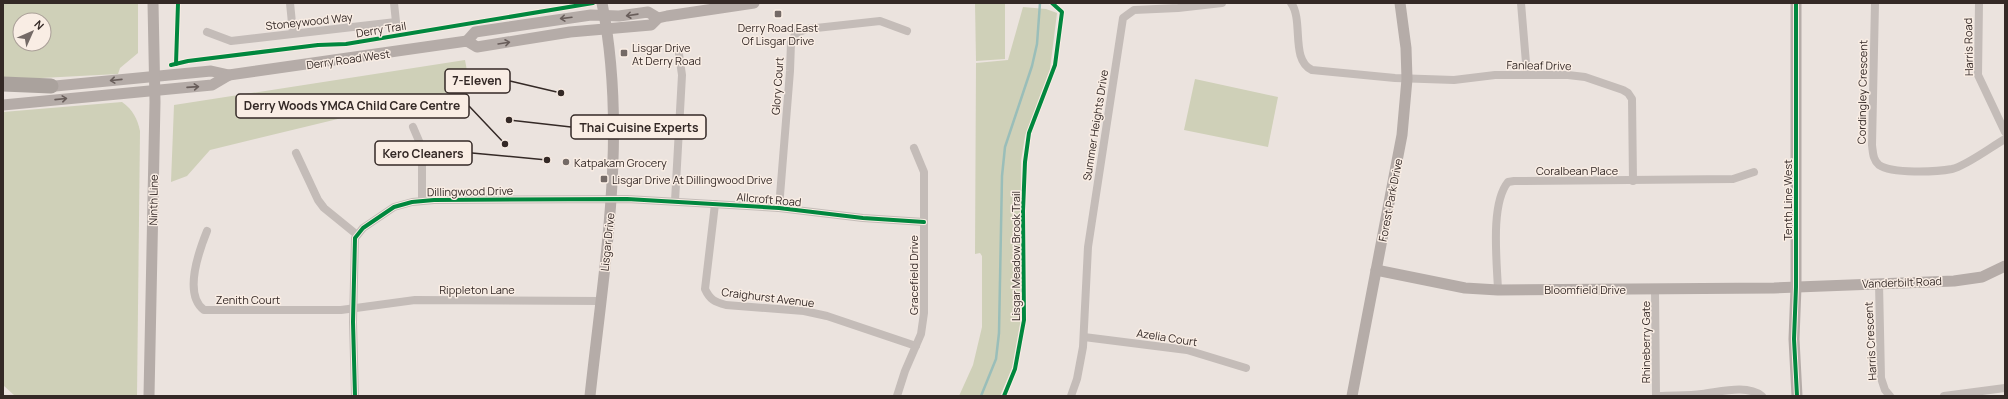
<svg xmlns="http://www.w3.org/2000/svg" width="2008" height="399" viewBox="0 0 2008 399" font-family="Manrope,sans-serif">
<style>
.green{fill:#cfd0b8;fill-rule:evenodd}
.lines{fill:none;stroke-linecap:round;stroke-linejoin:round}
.stream{stroke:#9abeb9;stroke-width:2.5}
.street{stroke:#c4bcb8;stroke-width:8}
.secondary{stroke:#b5aca8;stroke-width:11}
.highway{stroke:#aaa29d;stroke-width:15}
.cycleway-casing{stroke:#f9ede4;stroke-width:6}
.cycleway{stroke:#00873e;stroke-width:4}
.oneway{stroke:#685d5a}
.poi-dot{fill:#746a66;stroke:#f9ede4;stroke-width:1.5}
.labels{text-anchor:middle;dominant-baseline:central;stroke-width:3;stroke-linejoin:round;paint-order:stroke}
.street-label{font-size:11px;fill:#342926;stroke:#f9ede4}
.poi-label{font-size:11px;fill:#342926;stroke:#f9ede4;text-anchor:start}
.leader{fill:none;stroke:#342926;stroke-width:1.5}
.callout-dot{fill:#342926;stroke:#f9ede4;stroke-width:1.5}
.callout{fill:#f9ede4;stroke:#342926;stroke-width:1.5}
.callout-label{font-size:12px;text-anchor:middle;font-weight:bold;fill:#342926}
</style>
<rect width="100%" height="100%" fill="#ebe3de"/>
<!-- green -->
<g class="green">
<path d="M3,3H138V53L120,68L118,74L3,80ZM20,20H44V44H20Z"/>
<path d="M975,3H1005V59L976,61Z"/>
<path d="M1023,7L1046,9L1057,13L1050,69L1025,136L1021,161L1020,324L1012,368L1000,396H959L973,365L982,327V256L980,253L975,254L976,63L1008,60Z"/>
<path d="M465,60L470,87L210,150L187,176L171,182L174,105Z"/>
<path d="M1195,79L1278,97L1268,147L1184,130Z"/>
<path d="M122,102C133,110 137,118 140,131L137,396H15L3,385V112Z"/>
</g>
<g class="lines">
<!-- stream -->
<path class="stream" d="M981,396L996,359L999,333L1002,176L1005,147L1032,66L1037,44L1040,3"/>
<!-- street -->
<g class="street">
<path d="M290,3L293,33"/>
<path d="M1291,3C1304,20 1290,60 1312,70L1395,78L1454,80L1495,75H1568L1585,77L1623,90L1628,93L1632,99L1633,181"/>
<path d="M1521,3L1527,75"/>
<path d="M1875,3L1872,145C1873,153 1873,160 1879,165C1892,174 1936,172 1952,169C1966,166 1991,147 2005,139"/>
<path d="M1979,3L1978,75L2005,132"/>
<path d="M207,32L231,41L396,22L394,3"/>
<path d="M413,127L422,148V201"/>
<path d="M296,153L318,200L324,208L356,234"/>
<path d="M675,201L682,75L679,54"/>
<path d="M715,204L705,289C710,300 715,302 726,305L804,311L827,316L916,346"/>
<path d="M779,208L790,71L791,42L796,33L807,29L880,21L907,31"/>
<path d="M207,231C199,251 183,294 204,310H341L415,300L601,301"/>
<path d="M1879,283L1881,378L1885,390L1890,396"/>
<path d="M1655,288L1656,396"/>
<path d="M1498,290C1497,262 1490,204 1508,182L1514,181L1733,179L1754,172"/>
<path d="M1084,337L1187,350L1246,368"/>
<path d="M355,396L353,322L355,238L363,228L394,207L412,202L434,200L627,199L779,208L863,218L924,222"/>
<path d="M897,396L905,371L921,334L924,313V172L914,148"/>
<path d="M1071,396L1077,379L1083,347L1088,247L1123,18L1134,10L1178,8L1222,3"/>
<path d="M1659,396C1673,395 1688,396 1702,394C1720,392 1747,384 1762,396"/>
<path d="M1944,396L2005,388"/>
</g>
<!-- secondary -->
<g class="secondary">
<path d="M1796,3V287L1794,339L1797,396"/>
<path d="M467,41L475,32L591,15L619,16L648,12L658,18"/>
<path d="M45,87L211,71L229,75"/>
<path d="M3,105L212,85L229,75L467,41L477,47L570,32L651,25L658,18L667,16L754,3"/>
<path d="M1376,270L1465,288L1498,290L1774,288L1954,281L1982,277L2005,266"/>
<path d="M149,396L155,102L153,3"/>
<path d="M590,396C604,266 628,133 602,3"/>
<path d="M1352,396L1402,135L1407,79L1406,48L1400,3"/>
</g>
<!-- highway -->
<path class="highway" d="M3,84L51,86"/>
<defs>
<g id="cycleway">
<path d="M1796,3V287L1794,339L1797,396"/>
<path d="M176,64L178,3"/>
<path d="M171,65L188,61L318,45L346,44L593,3"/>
<path d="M355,396L353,322L355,238L363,228L394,207L412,202L434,200L627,199L779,208L863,218L924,222"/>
<path d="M1004,396L1015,369L1024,320L1023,211L1025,162L1029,133L1055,65L1062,12L1052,3"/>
</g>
</defs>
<!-- cycleway casing -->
<use href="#cycleway" class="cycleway-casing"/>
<!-- cycleway -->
<use href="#cycleway" class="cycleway"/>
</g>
<!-- one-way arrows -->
<defs><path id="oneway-shaft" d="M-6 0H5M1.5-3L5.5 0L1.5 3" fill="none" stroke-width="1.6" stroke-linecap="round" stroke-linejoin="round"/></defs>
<g class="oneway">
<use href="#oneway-shaft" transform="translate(632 15) rotate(172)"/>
<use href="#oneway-shaft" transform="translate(566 18) rotate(173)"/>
<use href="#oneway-shaft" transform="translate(504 43) rotate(-9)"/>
<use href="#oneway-shaft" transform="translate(116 80) rotate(174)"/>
<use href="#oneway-shaft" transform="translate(193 87) rotate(-4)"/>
<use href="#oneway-shaft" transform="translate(61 99) rotate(-6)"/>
</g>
<!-- markers -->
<g class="poi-dot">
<rect x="774" y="10" width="8" height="8" rx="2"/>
<rect x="620" y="49" width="8" height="8" rx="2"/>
<circle cx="566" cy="162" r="4"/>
<rect x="600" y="175" width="8" height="8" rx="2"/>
</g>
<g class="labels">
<!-- street labels -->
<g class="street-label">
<text transform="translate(309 21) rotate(-6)">Stoneywood Way</text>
<text transform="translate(381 29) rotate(-9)">Derry Trail</text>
<text transform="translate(1968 47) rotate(-91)">Harris Road</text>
<text transform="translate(348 59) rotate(-8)">Derry Road West</text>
<text transform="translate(1539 65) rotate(1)">Fanleaf Drive</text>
<text transform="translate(777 86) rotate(-86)">Glory Court</text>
<text transform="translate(1862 92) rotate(-89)">Cordingley Crescent</text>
<text transform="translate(1095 125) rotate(-81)">Summer Heights Drive</text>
<text x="1577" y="170">Coralbean Place</text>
<text transform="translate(470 191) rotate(-1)">Dillingwood Drive</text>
<text transform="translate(769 199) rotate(5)">Allcroft Road</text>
<text transform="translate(153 200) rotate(-89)">Ninth Line</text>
<text transform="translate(1390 200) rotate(-79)">Forest Park Drive</text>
<text transform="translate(1787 200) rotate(-90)">Tenth Line West</text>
<text transform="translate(607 242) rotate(-84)">Lisgar Drive</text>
<text transform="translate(1015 256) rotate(-90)">Lisgar Meadow Brook Trail</text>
<text transform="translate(913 275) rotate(-90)">Gracefield Drive</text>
<text transform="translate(1902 282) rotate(-2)">Vanderbilt Road</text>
<text x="477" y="289">Rippleton Lane</text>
<text x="1585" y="289">Bloomfield Drive</text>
<text transform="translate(768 297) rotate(7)">Craighurst Avenue</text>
<text x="248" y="299">Zenith Court</text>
<text transform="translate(1167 337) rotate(9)">Azelia Court</text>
<text transform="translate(1870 341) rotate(-93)">Harris Crescent</text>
<text transform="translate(1645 342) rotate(-90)">Rhineberry Gate</text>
</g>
<!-- poi labels -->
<g class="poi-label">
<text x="778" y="27" text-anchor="middle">Derry Road East<tspan x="778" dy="13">Of Lisgar Drive</tspan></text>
<text x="632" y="47">Lisgar Drive<tspan x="632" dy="13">At Derry Road</tspan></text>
<text x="574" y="162">Katpakam Grocery</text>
<text x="612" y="179">Lisgar Drive At Dillingwood Drive</text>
</g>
</g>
<!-- callouts -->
<path class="leader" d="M561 93L510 81M505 144L469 106M509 120L571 127M547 160L472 153"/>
<g class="callout-dot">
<circle cx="561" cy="93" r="4"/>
<circle cx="505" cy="144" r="4"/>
<circle cx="509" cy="120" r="4"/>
<circle cx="547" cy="160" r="4"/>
</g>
<g class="callout">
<rect x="445" y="69" width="65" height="24" rx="4"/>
<rect x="236" y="94" width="233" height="24" rx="4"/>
<rect x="571" y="115" width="135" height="24" rx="4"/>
<rect x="375" y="141" width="97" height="24" rx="4"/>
</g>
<g class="callout-label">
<text x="477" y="85">7-Eleven</text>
<text x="352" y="110">Derry Woods YMCA Child Care Centre</text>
<text x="639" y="132">Thai Cuisine Experts</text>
<text x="423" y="158">Kero Cleaners</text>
</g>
<!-- border -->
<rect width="2008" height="399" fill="none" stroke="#342926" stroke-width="8"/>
<!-- north arrow -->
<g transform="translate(32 32) rotate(45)"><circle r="19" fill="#f9ede4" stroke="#aa9f98"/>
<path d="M0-3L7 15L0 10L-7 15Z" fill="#746a66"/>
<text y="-6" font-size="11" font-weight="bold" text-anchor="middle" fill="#342926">N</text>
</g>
</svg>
